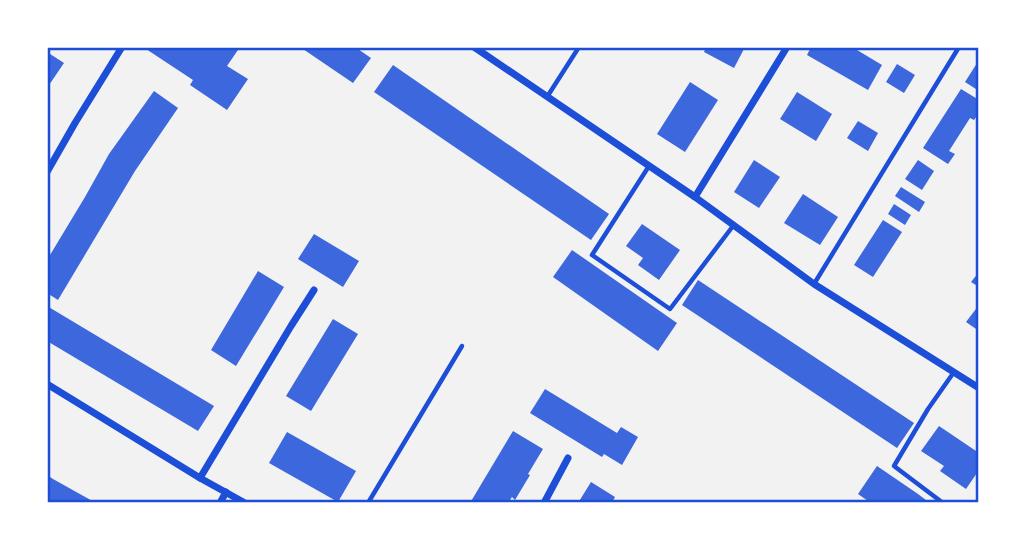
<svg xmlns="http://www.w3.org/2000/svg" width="1026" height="550" viewBox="0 0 1026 550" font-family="'Asap Condensed',sans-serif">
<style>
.building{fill:#3d67dc}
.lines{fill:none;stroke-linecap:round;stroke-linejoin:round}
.service{stroke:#1d4ed8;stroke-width:4.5}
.minor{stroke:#1d4ed8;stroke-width:7}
.neatline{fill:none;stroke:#1d4ed8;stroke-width:2.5}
</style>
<rect width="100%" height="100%" fill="#f2f2f2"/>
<!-- building -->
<g class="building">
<path d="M143,47H240L227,66L248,79L227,110L190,85L193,80Z"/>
<path d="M300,47H355L371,58L353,83Z"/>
<path d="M706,47H745L734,68L704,52Z"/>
<path d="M811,47H852L882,65L868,90L807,55Z"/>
<path d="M47,52L64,63L47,88Z"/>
<path d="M979,60V91L965,82Z"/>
<path d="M897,64L915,75L904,93L886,82Z"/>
<path d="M393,65L609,214L591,240L374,92Z"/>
<path d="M690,82L718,100L685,152L657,134Z"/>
<path d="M961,89L979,100V113L974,120L970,118L949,151L955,154L948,164L923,148Z"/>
<path d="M154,91L178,108L135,171L58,300L47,293V260L85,197L109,154Z"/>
<path d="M797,92L832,114L816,141L780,119Z"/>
<path d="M858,121L878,133L868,151L847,138Z"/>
<path d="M754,160L780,177L759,208L734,192Z"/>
<path d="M918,160L934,171L922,190L905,179Z"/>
<path d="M901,187L925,202L919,212L895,196Z"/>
<path d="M803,194L838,217L820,245L784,223Z"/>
<path d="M894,204L911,215L905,225L888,214Z"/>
<path d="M883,220L902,232L873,277L854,265Z"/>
<path d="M642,224L680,250L659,280L638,265L643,258L626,246Z"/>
<path d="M314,234L359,261L343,287L298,259Z"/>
<path d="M572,250L677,323L658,351L553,277Z"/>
<path d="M258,271L284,287L236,366L211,350Z"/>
<path d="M979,272V287L971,282Z"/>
<path d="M698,280L914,423L897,448L682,305Z"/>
<path d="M979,305V331L966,322Z"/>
<path d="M47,306L214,406L198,431L47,341Z"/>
<path d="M333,319L358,334L311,411L286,396Z"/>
<path d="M545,389L617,433L621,427L638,437L622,465L604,454L602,457L530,413Z"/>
<path d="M939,426L979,453V470L966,489L940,471L944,466L921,451Z"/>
<path d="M513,431L543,449L528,474L530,475L515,500L512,497L508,503H470Z"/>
<path d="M287,432L356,471L338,502L269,463Z"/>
<path d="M877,466L918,494L930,503H871L858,494Z"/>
<path d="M47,475L53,479L96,503H47Z"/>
<path d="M591,482L615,497L612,503H578Z"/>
</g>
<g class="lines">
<!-- service -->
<g class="service">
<path d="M547,97L579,47"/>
<path d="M649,166L592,255L670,309L733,226"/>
<path d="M814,284L959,47"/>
<path d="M368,503L462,346"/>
<path d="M943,503L894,466L928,409L954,372"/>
</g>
<!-- minor -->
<g class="minor">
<path d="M474,47L695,197L814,284L979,388"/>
<path d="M47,172L75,123L122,47"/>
<path d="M695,197L787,47"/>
<path d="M47,384L200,478L245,503"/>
<path d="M200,478L291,326L314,290"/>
<path d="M220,503L226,492"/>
<path d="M544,503L568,458"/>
</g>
</g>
<!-- border -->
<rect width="1026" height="550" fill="none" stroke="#ffffff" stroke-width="98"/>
<rect x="49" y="49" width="928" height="452" class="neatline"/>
</svg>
